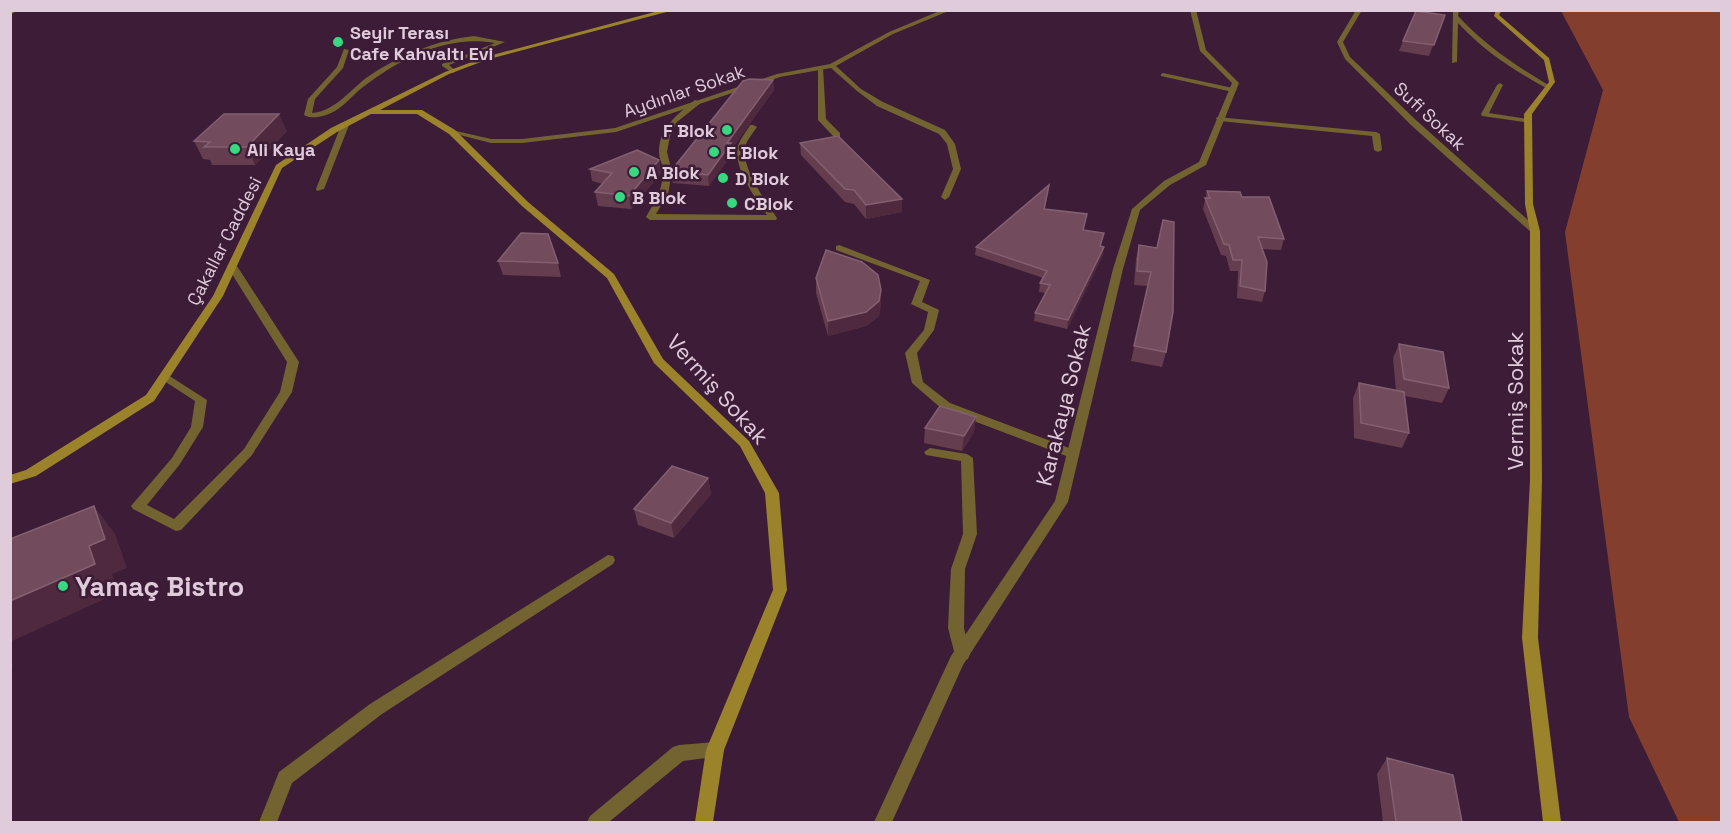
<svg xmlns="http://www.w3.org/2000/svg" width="1732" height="833" viewBox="0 0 1732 833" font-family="'Space Grotesk',sans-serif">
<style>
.forest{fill:#843e2e}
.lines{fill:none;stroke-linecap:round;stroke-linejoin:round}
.lane{fill:#726331;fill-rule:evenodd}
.street{fill:#726331;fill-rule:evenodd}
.secondary{fill:#9b832b;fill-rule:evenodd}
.wall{fill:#643d4e}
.shaded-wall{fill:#4f293e}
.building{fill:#724c5d;stroke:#836071;stroke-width:1.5}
.poi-dot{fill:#37d880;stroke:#3c1c37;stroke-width:2}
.labels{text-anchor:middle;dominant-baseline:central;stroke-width:5;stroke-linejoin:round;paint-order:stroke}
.far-poi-label{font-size:18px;font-weight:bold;fill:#e0cbdb;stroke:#3c1c37;text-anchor:start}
.far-street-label{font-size:18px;fill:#e0cbdb;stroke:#3c1c37}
.street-label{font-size:22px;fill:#e0cbdb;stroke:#3c1c37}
.near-poi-label{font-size:27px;font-weight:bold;fill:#e0cbdb;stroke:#3c1c37;text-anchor:start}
</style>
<rect width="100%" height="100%" fill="#3c1c37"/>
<!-- forest -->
<path class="forest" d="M1561,11H1721V822H1679L1629,717L1565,232L1603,90Z"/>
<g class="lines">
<!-- lane -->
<g class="lane">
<path d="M1453,10H1459L1458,16C1485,45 1516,66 1550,86V88H1546C1513,70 1483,50 1458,23L1457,62L1452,63Z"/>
<path d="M474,36L505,42L449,65L456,71L453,73L442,66V64L495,43C448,34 399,59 363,87C353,95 345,105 335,111C326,116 312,120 304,115L308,99L337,67L344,49L349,50L343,68L315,99L312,113C335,111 349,91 366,78C398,56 436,40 474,36Z"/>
<path d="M818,67L823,68L826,119L840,133V137H834L818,120Z"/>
<path d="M1163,73L1233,88L1237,90L1233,92L1161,76V74Z"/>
<path d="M1500,83L1503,85L1489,113L1528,119L1532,121L1531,123L1482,116L1481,114L1497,85Z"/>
<path d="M695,100L702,102L677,122L670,136L667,152L672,172L668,194L656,214L767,215C756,199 732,166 738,146C740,139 746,132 750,125H753L757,127C753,133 746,141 745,148C742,170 766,201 777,218L776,220H650L646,217C654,203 662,191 663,174C664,167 659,159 659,152C659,127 678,114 695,100Z"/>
<path d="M1217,117L1376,132L1380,134L1382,150L1378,152L1374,150L1372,136L1220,121L1216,119Z"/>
<path d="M342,123L349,125L324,189L317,191L316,189Z"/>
<path d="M839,245L930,280L922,302L939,310L934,330L917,353L923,382L950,403L1077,451L1079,454L1077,457H1069L942,409L912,383L905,353L924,330L928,312L911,304L920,281L836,250V246Z"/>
<path d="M232,263L237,266L299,362L292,392L252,455L181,530L176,531L133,509L131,506L172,458L191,427L195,401L158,377L164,374L168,375L207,400L203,427L180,464L147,505L174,519L244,449L280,392L287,362L227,266Z"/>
<path d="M930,448L967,454L973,458L977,534L965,569L964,628L970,654L968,659L962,661L956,659L948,628L949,606L951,569L963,534L961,461L926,455L924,452Z"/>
<path d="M608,555L613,556L615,560L613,564L382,714L292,783L277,822H259L279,772L370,704Z"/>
<path d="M715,742L721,744L724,750L721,756L683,761L609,822H587L590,816L673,747L679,745Z"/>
</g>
<!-- street -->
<g class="street">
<path d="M10,10H19L10,15Z"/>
<path d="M942,10H951L893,34L836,66L861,89L883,102L945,130L955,144L961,169L949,197L945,200L941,197L953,169L947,144L939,134L877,106L857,91L831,68L780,77L616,132L522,143H491L448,132L452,130L491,139H522L615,128L777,74L830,64L889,32Z"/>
<path d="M1190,10H1196L1206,50L1239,83L1206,165L1170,185L1140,210L1123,269L1068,502L963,665L892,822H874L951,656L1055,501L1113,269L1132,209L1164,181L1199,162L1232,83L1200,51Z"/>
<path d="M1356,10H1362L1343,42L1350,57L1417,121L1538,229V233H1532L1411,125L1345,59L1337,42Z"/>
</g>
<!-- secondary -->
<g class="secondary">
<path d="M662,10H674L489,59L449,74L380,110H422L455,130L528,202L614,274L663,359L749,441L779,493L787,590L724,750L713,822H695L706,750L773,590L765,493L740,446L654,363L607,278L522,206L449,134L417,114H371L337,132L282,168L223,296L154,401L36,476L10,484V475L26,470L146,395L213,296L276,165L331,128L445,72L485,57Z"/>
<path d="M1496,10H1502L1499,15L1549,58L1555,82L1532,114L1533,204L1540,231L1542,480L1538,638L1561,822H1543L1522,638L1530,480V231L1525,204L1524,114L1549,82L1544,60L1494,16Z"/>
</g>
</g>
<!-- wall -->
<g class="wall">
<path d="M1445,15L1429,56L1399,51L1403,41Z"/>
<path d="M773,80L774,90L731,150L732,154L709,186L673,183L671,171Z"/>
<path d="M287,131L255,165H212L210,160L203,159L194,141Z"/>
<path d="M800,143L902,212L866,219L854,204L845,202L801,155Z"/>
<path d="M659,160L661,173L631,209L598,206L595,192L603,184L592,181L590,169Z"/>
<path d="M1207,191L1242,197L1284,239L1281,250L1262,249L1265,291L1262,302L1237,298L1238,271H1230L1226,256L1221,255L1203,209Z"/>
<path d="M1048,193L1045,209L1084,230L1101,246L1103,255L1067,329L1034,321L1035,313L1045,293L1039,292L1040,283L1043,278L975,255L976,247Z"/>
<path d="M1139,245L1157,248L1166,352L1162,367L1131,361L1148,286L1134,285L1136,259Z"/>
<path d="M498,261L558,263L561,277L503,275Z"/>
<path d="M816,278L881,290V304L879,316L866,326L828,336L816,293Z"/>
<path d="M1399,344L1449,388L1442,403L1405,396L1409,433L1402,448L1354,438L1353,398L1359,383L1396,391L1393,358Z"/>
<path d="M976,417L974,432L962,451L924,443L925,428Z"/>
<path d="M708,478L711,494L674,538L638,525L634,509Z"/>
<path d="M1387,758L1462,822H1383L1377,774Z"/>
</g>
<!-- shaded-wall -->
<g class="shaded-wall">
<path d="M773,80L774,90L731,150L732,154L709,186L708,175L727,143Z"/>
<path d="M279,114L287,131L255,165L247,147Z"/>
<path d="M659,160L661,173L631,209L629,196Z"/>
<path d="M902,199V212L866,219V205Z"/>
<path d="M1104,247L1103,255L1067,329L1068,320Z"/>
<path d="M881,290V304L879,316L866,326L828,336V321Z"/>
<path d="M976,417L974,432L962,451L964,436Z"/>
<path d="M708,478L711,494L674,538L671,523Z"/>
<path d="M94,506L115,534L127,568L112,574L118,593L10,642V601L89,546Z"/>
<path d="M10,655L13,667L10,668Z"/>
</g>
<!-- building -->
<g class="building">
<path d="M1416,11L1445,15L1434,45L1403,41Z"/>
<path d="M749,79L773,80L727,143H731L708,175L671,171L743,81Z"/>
<path d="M224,114H279L247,147H204L210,142L194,141Z"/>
<path d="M838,136L902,199L866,205L854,190L845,189L800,143Z"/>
<path d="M637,150L659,160L629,196L595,192L612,173L590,169Z"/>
<path d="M1049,185L1044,209L1087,214L1083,230L1104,233L1100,246L1104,247L1068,320L1035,313L1050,285L1040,283L1047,271L976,247Z"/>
<path d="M1207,191L1240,192L1242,197H1269L1284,239L1258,237L1267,262L1265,291L1240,286L1242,260H1233L1229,245L1224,244L1205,198H1210Z"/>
<path d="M1163,220L1174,222L1173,312L1166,352L1134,346L1151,272L1137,271L1139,245L1157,248Z"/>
<path d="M521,233L548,234L558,263L498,261Z"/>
<path d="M826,250L862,262L878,275L881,290L879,301L866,312L828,321L816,278Z"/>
<path d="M1399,344L1443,352L1449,388L1404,379Z"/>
<path d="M1359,383L1404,392L1409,433L1361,423Z"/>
<path d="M940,406L976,417L964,436L925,428Z"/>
<path d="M672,466L708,478L671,523L634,509Z"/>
<path d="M94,506L105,539L89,546L95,564L10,601V539Z"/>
<path d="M1387,758L1453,775L1462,822H1396Z"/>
</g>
<!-- markers -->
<g class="poi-dot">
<circle cx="338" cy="42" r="6"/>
<circle cx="727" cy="130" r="6"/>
<circle cx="235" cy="149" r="6"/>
<circle cx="714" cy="152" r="6"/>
<circle cx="634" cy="172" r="6"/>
<circle cx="723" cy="178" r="6"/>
<circle cx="620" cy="197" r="6"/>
<circle cx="732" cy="203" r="6"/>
<circle cx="63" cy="586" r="6"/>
</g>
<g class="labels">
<!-- far-poi labels -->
<g class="far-poi-label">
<text x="350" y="32">Seyir Terası<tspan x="350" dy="21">Cafe Kahvaltı Evi</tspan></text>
<text x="715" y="130" text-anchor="end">F Blok</text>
<text x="247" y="149">Ali Kaya</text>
<text x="726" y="152">E Blok</text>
<text x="646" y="172">A Blok</text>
<text x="735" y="178">D Blok</text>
<text x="632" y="197">B Blok</text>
<text x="744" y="203">CBlok</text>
</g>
<!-- far-street labels -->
<g class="far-street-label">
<text transform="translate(684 91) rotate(-19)">Aydınlar Sokak</text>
<text transform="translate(1430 116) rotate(43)">Sufi Sokak</text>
<text transform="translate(224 241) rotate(-63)">Çakallar Caddesi</text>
</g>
<!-- street labels -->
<g class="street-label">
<text transform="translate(718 389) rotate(48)">Vermiş Sokak</text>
<text transform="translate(1515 401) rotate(-90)">Vermiş Sokak</text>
<text transform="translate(1063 405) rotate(-76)">Karakaya Sokak</text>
</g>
<!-- near-poi labels -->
<g class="near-poi-label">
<text x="75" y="586">Yamaç Bistro</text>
</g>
</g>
<!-- border -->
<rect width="1732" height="833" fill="none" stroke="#e0cbdb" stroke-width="24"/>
</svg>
